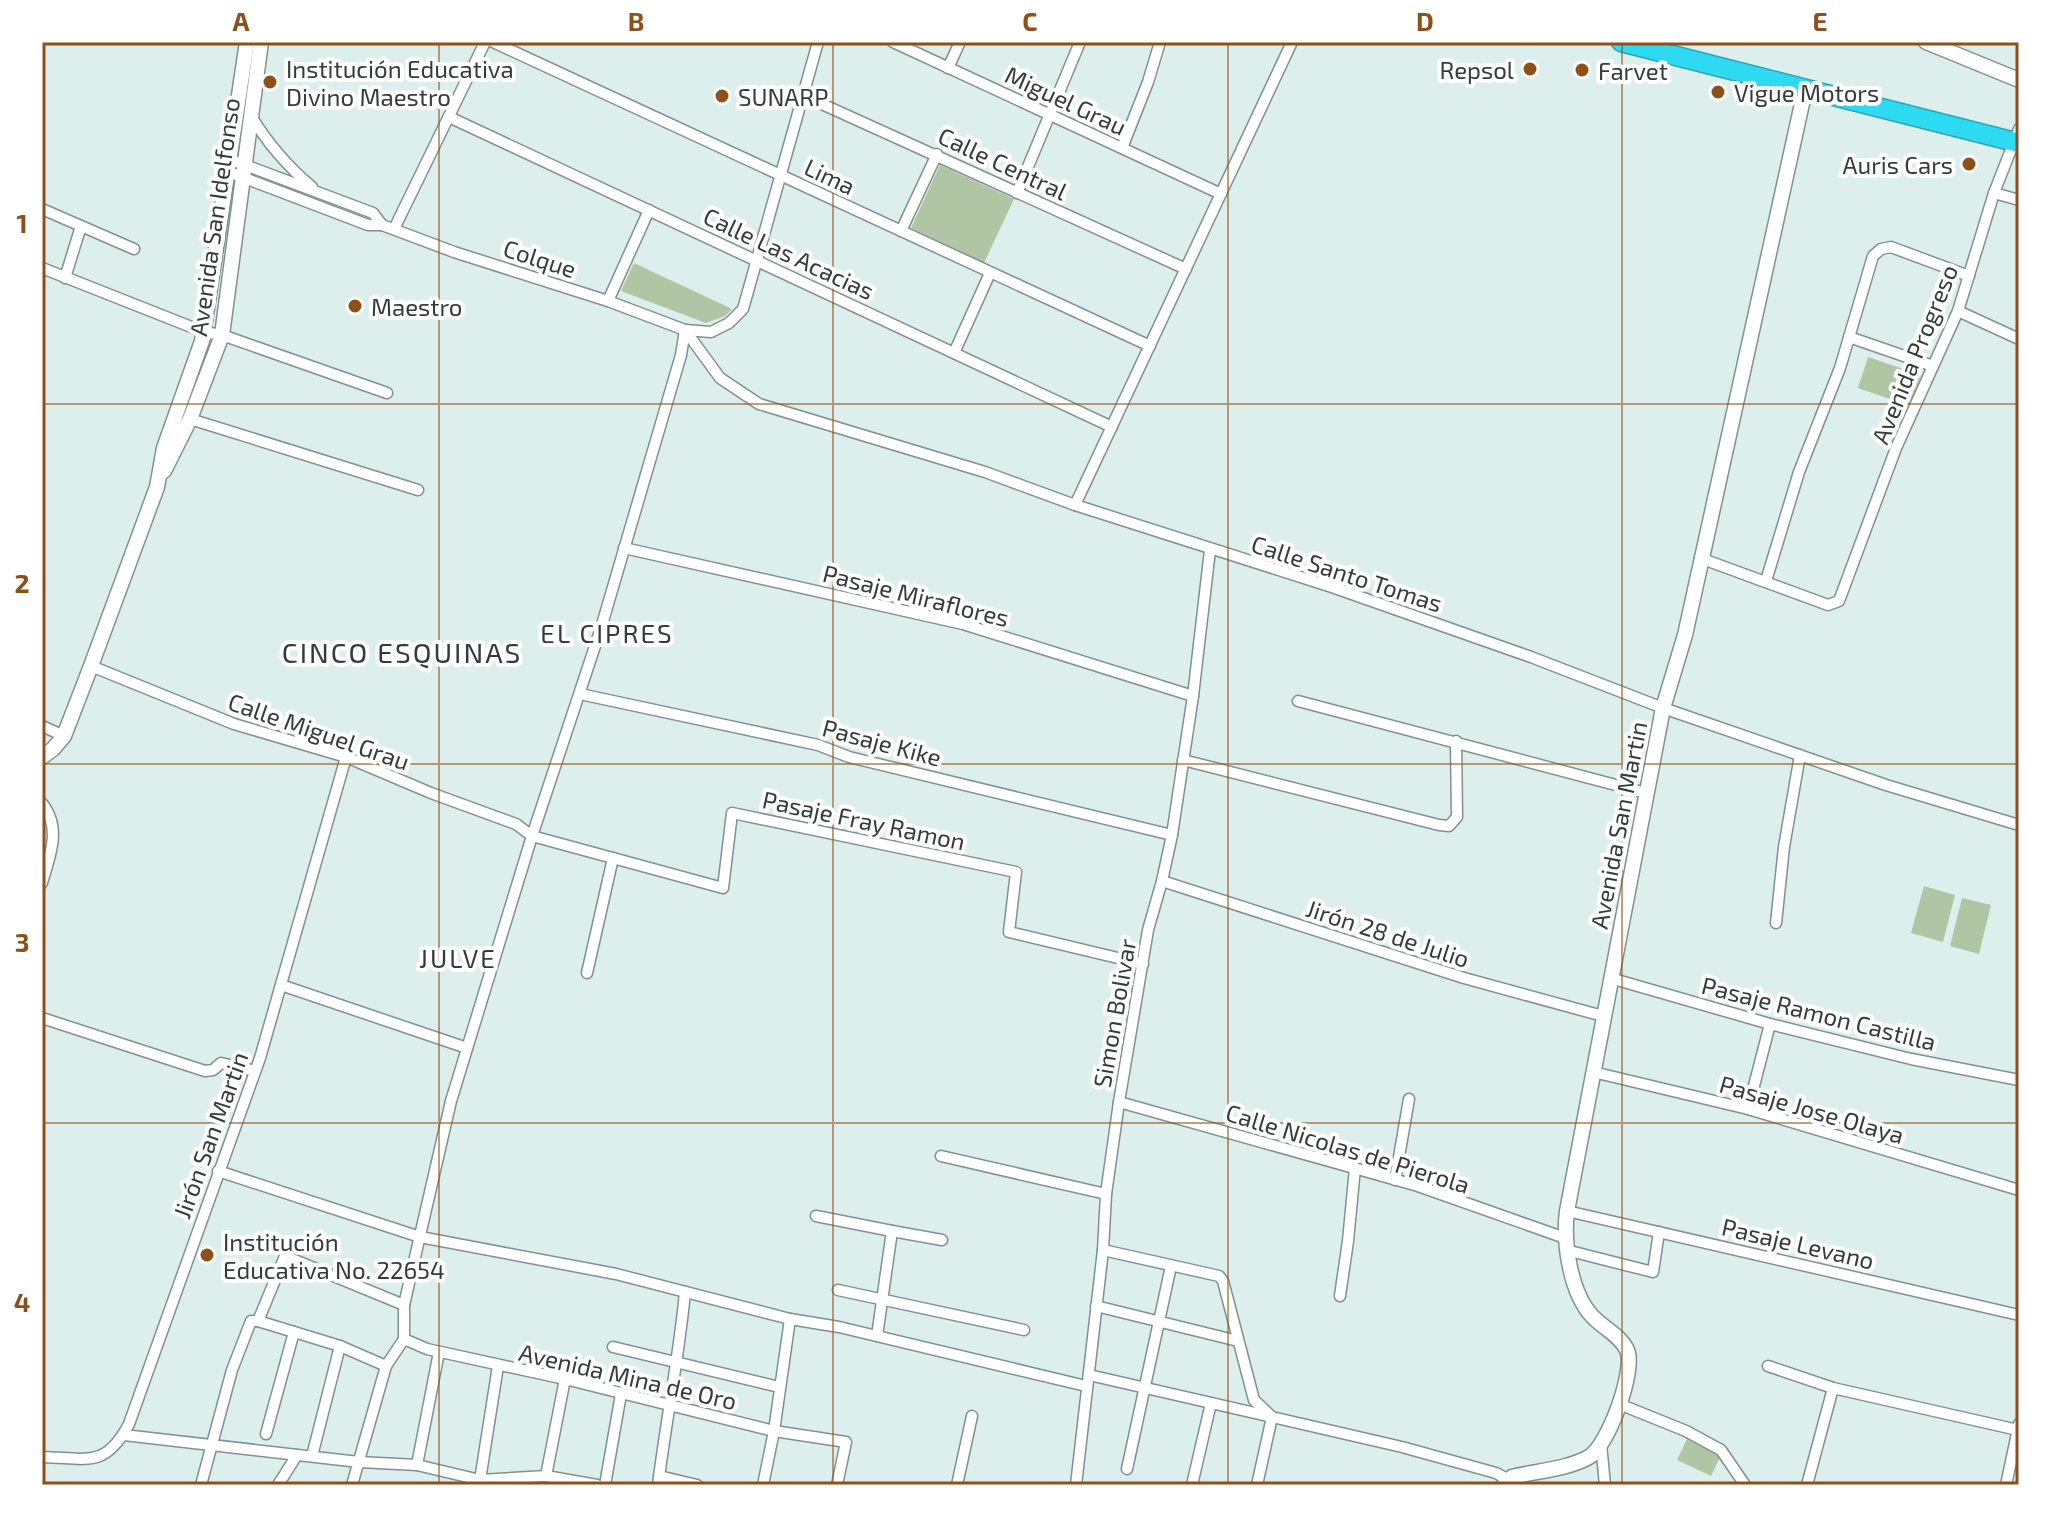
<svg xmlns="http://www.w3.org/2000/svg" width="2061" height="1527" viewBox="0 0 2061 1527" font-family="'Exo 2',sans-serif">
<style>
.green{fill:#b0c5a3}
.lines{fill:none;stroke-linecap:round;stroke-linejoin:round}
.street-casing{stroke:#80928f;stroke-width:13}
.secondary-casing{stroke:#80928f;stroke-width:17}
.highway-casing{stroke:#2fa3b2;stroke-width:21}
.street{stroke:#fff;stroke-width:10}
.secondary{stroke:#fff;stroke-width:14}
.highway{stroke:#2ddaf2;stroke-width:18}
.grid{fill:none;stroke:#8f4f19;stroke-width:2;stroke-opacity:0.55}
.poi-dot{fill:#8f4f19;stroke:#fff;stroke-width:3}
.labels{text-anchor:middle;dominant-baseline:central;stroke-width:8;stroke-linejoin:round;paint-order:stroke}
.poi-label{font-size:24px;fill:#343c3a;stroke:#fff;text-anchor:start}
.street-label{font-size:24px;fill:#343c3a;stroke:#fff}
.neighbourhood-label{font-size:26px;letter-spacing:2px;fill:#343c3a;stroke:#fff}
.quarter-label{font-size:28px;letter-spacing:2px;fill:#343c3a;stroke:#fff}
.neatline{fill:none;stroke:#8f4f19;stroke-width:3}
.grid-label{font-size:26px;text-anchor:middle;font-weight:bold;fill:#8f4f19}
</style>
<rect width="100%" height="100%" fill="#dcefec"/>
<!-- green -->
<g class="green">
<path d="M940,165L1014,199L984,263L911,228Z"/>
<path d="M634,263L732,309L725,316L706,323L621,291Z"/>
<path d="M1868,357L1921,375L1910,406L1858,388Z"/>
<path d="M1924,886L1955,895L1943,942L1911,933Z"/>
<path d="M1962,898L1991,905L1979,954L1950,946Z"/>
<path d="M1687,1439L1721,1455L1711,1476L1677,1460Z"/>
</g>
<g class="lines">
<defs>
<g id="street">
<path d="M493,42L1150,346"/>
<path d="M893,42L1221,194"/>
<path d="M948,68L960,42"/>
<path d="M802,95L1186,269"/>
<path d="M251,116C268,144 287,166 312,187"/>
<path d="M449,117L1112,427"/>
<path d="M1122,148L1148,82L1160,42"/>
<path d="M229,159L373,213L382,225"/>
<path d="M226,171L368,225H382L454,252L608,301L685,330L711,332L729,323L743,309L818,42"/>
<path d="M1017,193L1080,42"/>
<path d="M1994,193L2019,200"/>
<path d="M42,209L134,249"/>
<path d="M394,229L485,42"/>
<path d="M901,231L937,154"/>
<path d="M42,268L204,332L222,335L387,393"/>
<path d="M65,278L81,226"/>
<path d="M608,301L649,210"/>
<path d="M1958,311L2019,339"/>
<path d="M685,330L720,378L759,404L985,472L1075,505L1332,587L1531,657L1663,708L1886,785L2019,825"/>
<path d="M1849,337L1933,366"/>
<path d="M954,353L990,273"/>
<path d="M190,419L418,490"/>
<path d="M1075,505L1292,42"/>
<path d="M624,548L963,624L1193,696"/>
<path d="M1700,558L1828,605L1839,601L1896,448L1958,311L1994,193L2019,129"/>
<path d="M1766,581L1799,472L1840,368L1873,256L1881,249L1891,247L1969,276"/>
<path d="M91,666L234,724L346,757L431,793L516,824L532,836L723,888L732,813L1016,872L1009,932L1143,964"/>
<path d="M580,694L818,745L849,757L1172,835"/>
<path d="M1298,701L1646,793"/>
<path d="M42,726L64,736"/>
<path d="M1183,760L1439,825L1449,826L1457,817L1456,741"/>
<path d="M42,803C62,828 50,855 42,883"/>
<path d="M1162,881L1464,978L1603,1016"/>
<path d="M1776,923L1784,847L1800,755"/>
<path d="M587,973L613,858"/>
<path d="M1610,978L1770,1024L1911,1059L2019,1080"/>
<path d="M281,985L467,1048"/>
<path d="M42,1018L205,1071L213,1070L221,1063L255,1071"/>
<path d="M1593,1072L1748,1109L2019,1190"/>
<path d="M1119,1102L1418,1186L1565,1238"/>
<path d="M1748,1109L1770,1024"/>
<path d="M941,1156L1106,1194"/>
<path d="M218,1171L420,1237L616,1274L790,1319L839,1327L1086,1386"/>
<path d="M1395,1180L1409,1099"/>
<path d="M1567,1211L2019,1315"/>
<path d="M816,1216L892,1231L877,1336"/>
<path d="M892,1231L942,1240"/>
<path d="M1103,1250L1219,1276L1223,1281L1254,1400L1272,1417L1402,1447L1496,1473L1509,1480"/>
<path d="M1566,1250L1653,1272L1659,1232"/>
<path d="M838,1290L1024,1330"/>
<path d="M1340,1296L1348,1241L1355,1168"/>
<path d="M1096,1306L1238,1341"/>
<path d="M258,1321L340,1346L386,1366"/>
<path d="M404,1339V1305L451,1101L532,836L601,628L681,355L685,330"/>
<path d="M404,1339L427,1349L565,1379L774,1431L846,1442L837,1485"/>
<path d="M613,1347L779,1387"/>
<path d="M1768,1366L1833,1388L2018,1430"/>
<path d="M1089,1375L1272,1417L1257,1485"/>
<path d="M1619,1404L1686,1431L1721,1450L1745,1485"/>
<path d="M266,1434L294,1332"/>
<path d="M124,1435L359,1462L417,1465L480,1480L546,1476L597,1485"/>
<path d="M1601,1444L1605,1485"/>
<path d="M312,1456L340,1346"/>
<path d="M42,1457C87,1458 105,1469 129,1424L260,1058L346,757"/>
<path d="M417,1465L439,1352"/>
<path d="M1127,1469L1171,1266"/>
<path d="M546,1476L565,1379"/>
<path d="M659,1476L697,1485"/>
<path d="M480,1480L498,1366"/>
<path d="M201,1485L232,1370L251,1321H258L285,1256L404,1305"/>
<path d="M278,1485L297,1455"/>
<path d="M352,1485L386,1366L404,1339"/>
<path d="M605,1485L621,1394"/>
<path d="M658,1485C666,1420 679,1357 685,1292"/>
<path d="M763,1485L774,1431L790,1319"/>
<path d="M957,1485L972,1416"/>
<path d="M1076,1485L1103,1250L1106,1194L1119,1102L1148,930L1162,881L1172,835L1193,696L1210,550"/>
<path d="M1192,1485L1211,1403"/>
<path d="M1807,1485L1833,1388"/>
<path d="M2006,1485L2019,1424"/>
</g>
<g id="secondary">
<path d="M1926,42L2019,80"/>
<path d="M164,471L190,419L222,335L261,42"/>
<path d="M42,757L53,749L64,736L91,666L157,487L164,448L202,341L247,42"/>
<path d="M1504,1485L1512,1477C1536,1471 1568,1469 1589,1457C1608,1446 1636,1370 1627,1350C1620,1335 1603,1328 1592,1316C1570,1292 1563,1242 1567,1211L1663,708L1685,635L1805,90"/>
</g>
<path id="highway" d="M1621,42L2019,143"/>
</defs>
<!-- street casing -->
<use href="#street" class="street-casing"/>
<!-- secondary casing -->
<use href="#secondary" class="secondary-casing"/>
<!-- highway casing -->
<use href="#highway" class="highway-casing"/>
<!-- street -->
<use href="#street" class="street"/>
<!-- secondary -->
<use href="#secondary" class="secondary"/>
<!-- highway -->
<use href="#highway" class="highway"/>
</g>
<!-- grid -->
<path class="grid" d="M439,42V1485M833,42V1485M1228,42V1485M1622,42V1485M42,404H2019M42,764H2019M42,1123H2019"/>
<!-- markers -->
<g class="poi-dot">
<circle cx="1530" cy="69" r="8"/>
<circle cx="1582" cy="70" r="8"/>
<circle cx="270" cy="82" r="8"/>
<circle cx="1718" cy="92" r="8"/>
<circle cx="722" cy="96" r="8"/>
<circle cx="1969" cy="164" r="8"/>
<circle cx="355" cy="306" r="8"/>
<circle cx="207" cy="1255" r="8"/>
</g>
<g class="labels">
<!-- poi labels -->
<g class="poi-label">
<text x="286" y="68">Institución Educativa<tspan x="286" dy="28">Divino Maestro</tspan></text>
<text x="1514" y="69" text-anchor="end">Repsol</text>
<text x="1598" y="70">Farvet</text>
<text x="1734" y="92">Vigue Motors</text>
<text x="738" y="96">SUNARP</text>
<text x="1953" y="164" text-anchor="end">Auris Cars</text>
<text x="371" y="306">Maestro</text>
<text x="223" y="1241">Institución<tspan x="223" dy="28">Educativa No. 22654</tspan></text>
</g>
<!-- street labels -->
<g class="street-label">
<text transform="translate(1066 100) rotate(25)">Miguel Grau</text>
<text transform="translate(1003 163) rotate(25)">Calle Central</text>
<text transform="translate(830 176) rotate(25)">Lima</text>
<text transform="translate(214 217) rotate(-82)">Avenida San Idelfonso</text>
<text transform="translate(789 253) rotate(25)">Calle Las Acacias</text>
<text transform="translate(540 258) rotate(18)">Colque</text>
<text transform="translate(1914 354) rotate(-68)">Avenida Progreso</text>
<text transform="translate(1347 573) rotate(18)">Calle Santo Tomas</text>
<text transform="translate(916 595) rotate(14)">Pasaje Miraflores</text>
<text transform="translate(319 731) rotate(19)">Calle Miguel Grau</text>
<text transform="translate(882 742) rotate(15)">Pasaje Kike</text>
<text transform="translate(864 820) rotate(12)">Pasaje Fray Ramon</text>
<text transform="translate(1618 825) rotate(-79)">Avenida San Martin</text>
<text transform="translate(1388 933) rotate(18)">Jirón 28 de Julio</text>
<text transform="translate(1114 1013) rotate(-80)">Simon Bolivar</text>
<text transform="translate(1819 1013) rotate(14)">Pasaje Ramon Castilla</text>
<text transform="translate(1812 1109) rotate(16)">Pasaje Jose Olaya</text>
<text transform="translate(210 1135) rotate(-70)">Jirón San Martin</text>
<text transform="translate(1348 1148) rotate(17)">Calle Nicolas de Pierola</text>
<text transform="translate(1798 1243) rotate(13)">Pasaje Levano</text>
<text transform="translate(628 1376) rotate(13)">Avenida Mina de Oro</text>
</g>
<!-- neighbourhood labels -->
<g class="neighbourhood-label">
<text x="607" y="632">EL CIPRES</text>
<text x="458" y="957">JULVE</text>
</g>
<!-- quarter labels -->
<g class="quarter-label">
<text x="402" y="652">CINCO ESQUINAS</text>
</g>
</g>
<!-- border -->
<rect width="2061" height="1527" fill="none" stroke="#ffffff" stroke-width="88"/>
<rect x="44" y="44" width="1973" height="1439" class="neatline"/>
<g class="grid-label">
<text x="241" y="31">A</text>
<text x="636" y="31">B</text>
<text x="1030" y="31">C</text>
<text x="1425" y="31">D</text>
<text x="1820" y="31">E</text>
<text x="22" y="233">1</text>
<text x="22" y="593">2</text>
<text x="22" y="952">3</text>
<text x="22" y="1312">4</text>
</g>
</svg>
